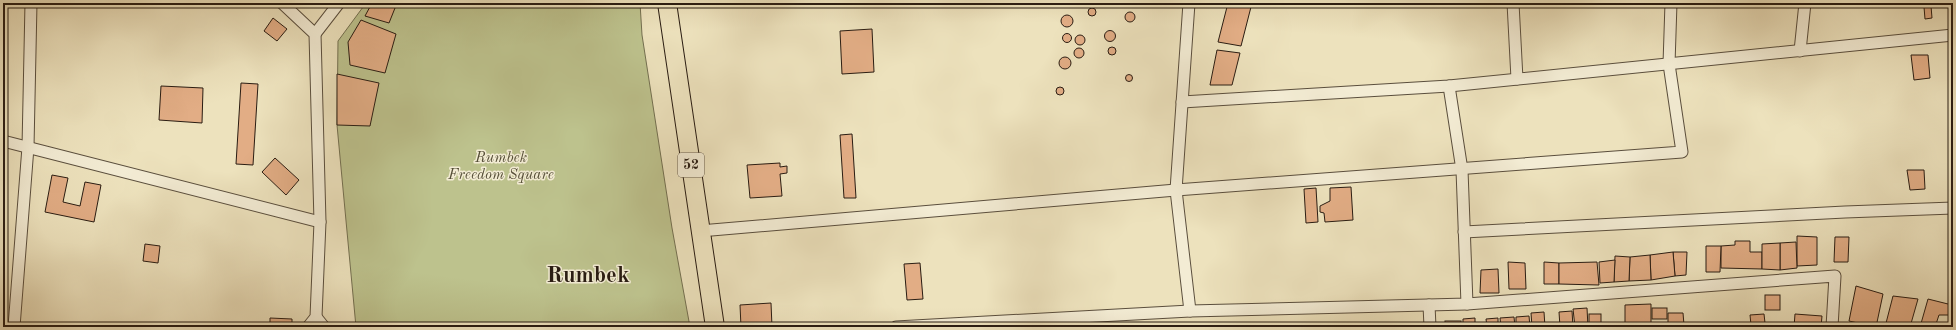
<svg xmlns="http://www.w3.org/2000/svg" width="1956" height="330" viewBox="0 0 1956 330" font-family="'Old Standard TT',serif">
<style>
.green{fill:#bdc28d;stroke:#736f50}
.building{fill:#e2ad85;stroke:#291c12}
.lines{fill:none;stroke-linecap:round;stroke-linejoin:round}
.minor-casing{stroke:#5a4e3d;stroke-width:13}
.primary-casing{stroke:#291c12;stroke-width:20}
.minor{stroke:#f3ecd4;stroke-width:11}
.primary{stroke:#ede2bd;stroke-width:18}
.labels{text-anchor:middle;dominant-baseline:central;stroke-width:3;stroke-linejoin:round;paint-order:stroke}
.shield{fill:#f3ecd4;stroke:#665a4c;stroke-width:1}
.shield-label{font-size:14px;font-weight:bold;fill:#291c12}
.park-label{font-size:15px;font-style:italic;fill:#554e37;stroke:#f3ecd4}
.town-label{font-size:23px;font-weight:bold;fill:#291c12;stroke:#f3ecd4}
</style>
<rect width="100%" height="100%" fill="#ede2bd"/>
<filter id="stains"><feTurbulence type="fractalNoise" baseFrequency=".005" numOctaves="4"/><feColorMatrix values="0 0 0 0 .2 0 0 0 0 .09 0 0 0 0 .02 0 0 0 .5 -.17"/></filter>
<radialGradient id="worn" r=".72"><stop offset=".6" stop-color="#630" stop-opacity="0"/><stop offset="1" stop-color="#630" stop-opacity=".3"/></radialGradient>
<!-- green -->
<path class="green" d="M366,3H640L642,35L672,228L690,327H356L337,125L338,41Z"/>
<!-- building -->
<g class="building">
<path d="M372,3H397L389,23L365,16Z"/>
<path d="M1228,3H1252L1241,46L1218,42Z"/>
<path d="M1918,3H1935L1936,6H1931L1932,18L1925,19L1924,7L1918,5Z"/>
<circle cx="1092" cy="12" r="4"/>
<circle cx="1130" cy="17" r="5"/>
<circle cx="1067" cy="21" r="6"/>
<path d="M273,18L287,29L277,41L264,31Z"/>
<path d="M361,20L396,34L385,73L350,65L348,42Z"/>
<path d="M872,29L874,72L842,74L840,31Z"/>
<circle cx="1110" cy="36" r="5.5"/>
<circle cx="1067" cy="38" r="4.5"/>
<circle cx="1080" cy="40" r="5"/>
<circle cx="1112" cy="51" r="4"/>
<circle cx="1079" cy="53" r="5"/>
<path d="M1217,50L1240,53L1232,85H1210Z"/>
<path d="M1911,55H1928L1930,78L1914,80Z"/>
<circle cx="1065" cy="63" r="6"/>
<path d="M337,74L379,83L370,126L337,125Z"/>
<circle cx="1129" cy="78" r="3.5"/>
<path d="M241,83L258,84L253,165L236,164Z"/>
<path d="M161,86L203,88L202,123L159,120Z"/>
<circle cx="1060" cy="91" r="4"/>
<path d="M852,134L856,198H844L840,135Z"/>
<path d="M275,158L299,180L286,195L262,172Z"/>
<path d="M780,163V167L787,166V173L780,174L782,196L750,198L747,165Z"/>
<path d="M1907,170H1924L1925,189L1910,190Z"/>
<path d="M52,175L68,178L63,202L80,206L85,182L101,185L94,222L45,212Z"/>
<path d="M1351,187L1353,220L1325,222L1324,213L1320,212V206L1330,201V188Z"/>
<path d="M1316,188L1318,222L1306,223L1304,189Z"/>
<path d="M1797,236L1817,237V265L1797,266Z"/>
<path d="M1835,237H1849L1848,262H1834Z"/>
<path d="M1735,241H1750V252H1762V269L1721,268V246L1735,245Z"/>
<path d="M1796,242L1797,268L1780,270V243Z"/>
<path d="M1780,243V270L1762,269V244Z"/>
<path d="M145,244L160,246L158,263L143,261Z"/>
<path d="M1706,246H1721L1720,272H1706Z"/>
<path d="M1673,252H1687L1686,275L1675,276Z"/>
<path d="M1673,252L1675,276L1651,280L1650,255Z"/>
<path d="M1650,255L1651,280L1629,281L1630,257Z"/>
<path d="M1615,256L1630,257L1629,281L1614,282Z"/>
<path d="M1615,260L1614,282L1600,283L1599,262Z"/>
<path d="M1508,262L1525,263L1526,289H1509Z"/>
<path d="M1544,262L1559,263V284H1544Z"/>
<path d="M1597,262L1599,285L1559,284V263Z"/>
<path d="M920,263L923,299L907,300L904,264Z"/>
<path d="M1498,269L1499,293H1480L1481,270Z"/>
<path d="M1856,286L1883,294L1876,327L1849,321Z"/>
<rect x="1765" y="295" width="15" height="15"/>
<path d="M1893,296L1918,299L1910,327H1885Z"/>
<path d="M1928,299L1952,305L1951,315H1939L1935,327H1920Z"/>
<path d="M771,303L772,327H741L740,305Z"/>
<path d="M1651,304V327H1625V305Z"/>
<path d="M1587,308L1588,327H1575L1573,309Z"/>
<rect x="1652" y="308" width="15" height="11"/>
<path d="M1572,311L1573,327H1560L1559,312Z"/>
<path d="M1544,312L1545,327H1532L1531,313Z"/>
<path d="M1668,313H1683L1684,325H1668Z"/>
<rect x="1589" y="314" width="12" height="13"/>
<path d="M1764,314L1765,323L1751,325L1750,315Z"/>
<path d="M1795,314L1822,316L1821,327H1794Z"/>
<path d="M1529,316L1530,327H1516V317Z"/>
<path d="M1514,317L1515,327H1501L1500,318Z"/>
<path d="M270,318L292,319V327H270Z"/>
<path d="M1475,318V327H1463V319Z"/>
<path d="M1498,318V327H1487L1486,319Z"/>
<rect x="1445" y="321" width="16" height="6"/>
<path d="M1168,323V327H1103H1105Z"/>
<rect x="1546" y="324" width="13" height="3"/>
</g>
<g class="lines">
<defs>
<g id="minor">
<path d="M282,3L315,34L320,222L316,317L308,327"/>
<path d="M1189,3L1176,190L1190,311"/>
<path d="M1513,3L1517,79"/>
<path d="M315,34L339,3"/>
<path d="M1800,51L1805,3"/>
<path d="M1449,86L1462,170L1467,304"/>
<path d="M1182,102L1449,86L1953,35"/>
<path d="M3,141L320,222"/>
<path d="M700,231L1176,190L1682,152L1669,64L1671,3"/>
<path d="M1464,232L1845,212L1953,208"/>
<path d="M1429,305L1430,327"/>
<path d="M316,317L324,327"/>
<path d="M14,327L28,147L31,3"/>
<path d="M896,327L1190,311L1467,304L1835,276L1832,327"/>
</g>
<path id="primary" d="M667,3L715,327"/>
</defs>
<!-- minor casing -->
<use href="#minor" class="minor-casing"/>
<!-- primary casing -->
<use href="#primary" class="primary-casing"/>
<!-- minor -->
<use href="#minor" class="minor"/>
<!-- primary -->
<use href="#primary" class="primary"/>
</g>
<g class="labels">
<!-- shield labels -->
<rect class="shield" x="678" y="153" width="26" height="24" rx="3"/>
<g class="shield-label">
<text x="691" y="165">52</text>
</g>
<!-- park labels -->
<g class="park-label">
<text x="501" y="158">Rumbek<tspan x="501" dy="17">Freedom Square</tspan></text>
</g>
<!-- town labels -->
<g class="town-label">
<text x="588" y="275">Rumbek</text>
</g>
</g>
<!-- margin -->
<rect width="1956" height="330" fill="none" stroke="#ede2bd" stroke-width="16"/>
<rect x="4" y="4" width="1948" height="322" fill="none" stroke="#291c12" stroke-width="2"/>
<rect x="8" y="8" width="1940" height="314" fill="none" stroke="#291c12"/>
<rect width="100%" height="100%" filter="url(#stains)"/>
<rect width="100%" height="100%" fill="url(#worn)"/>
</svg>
